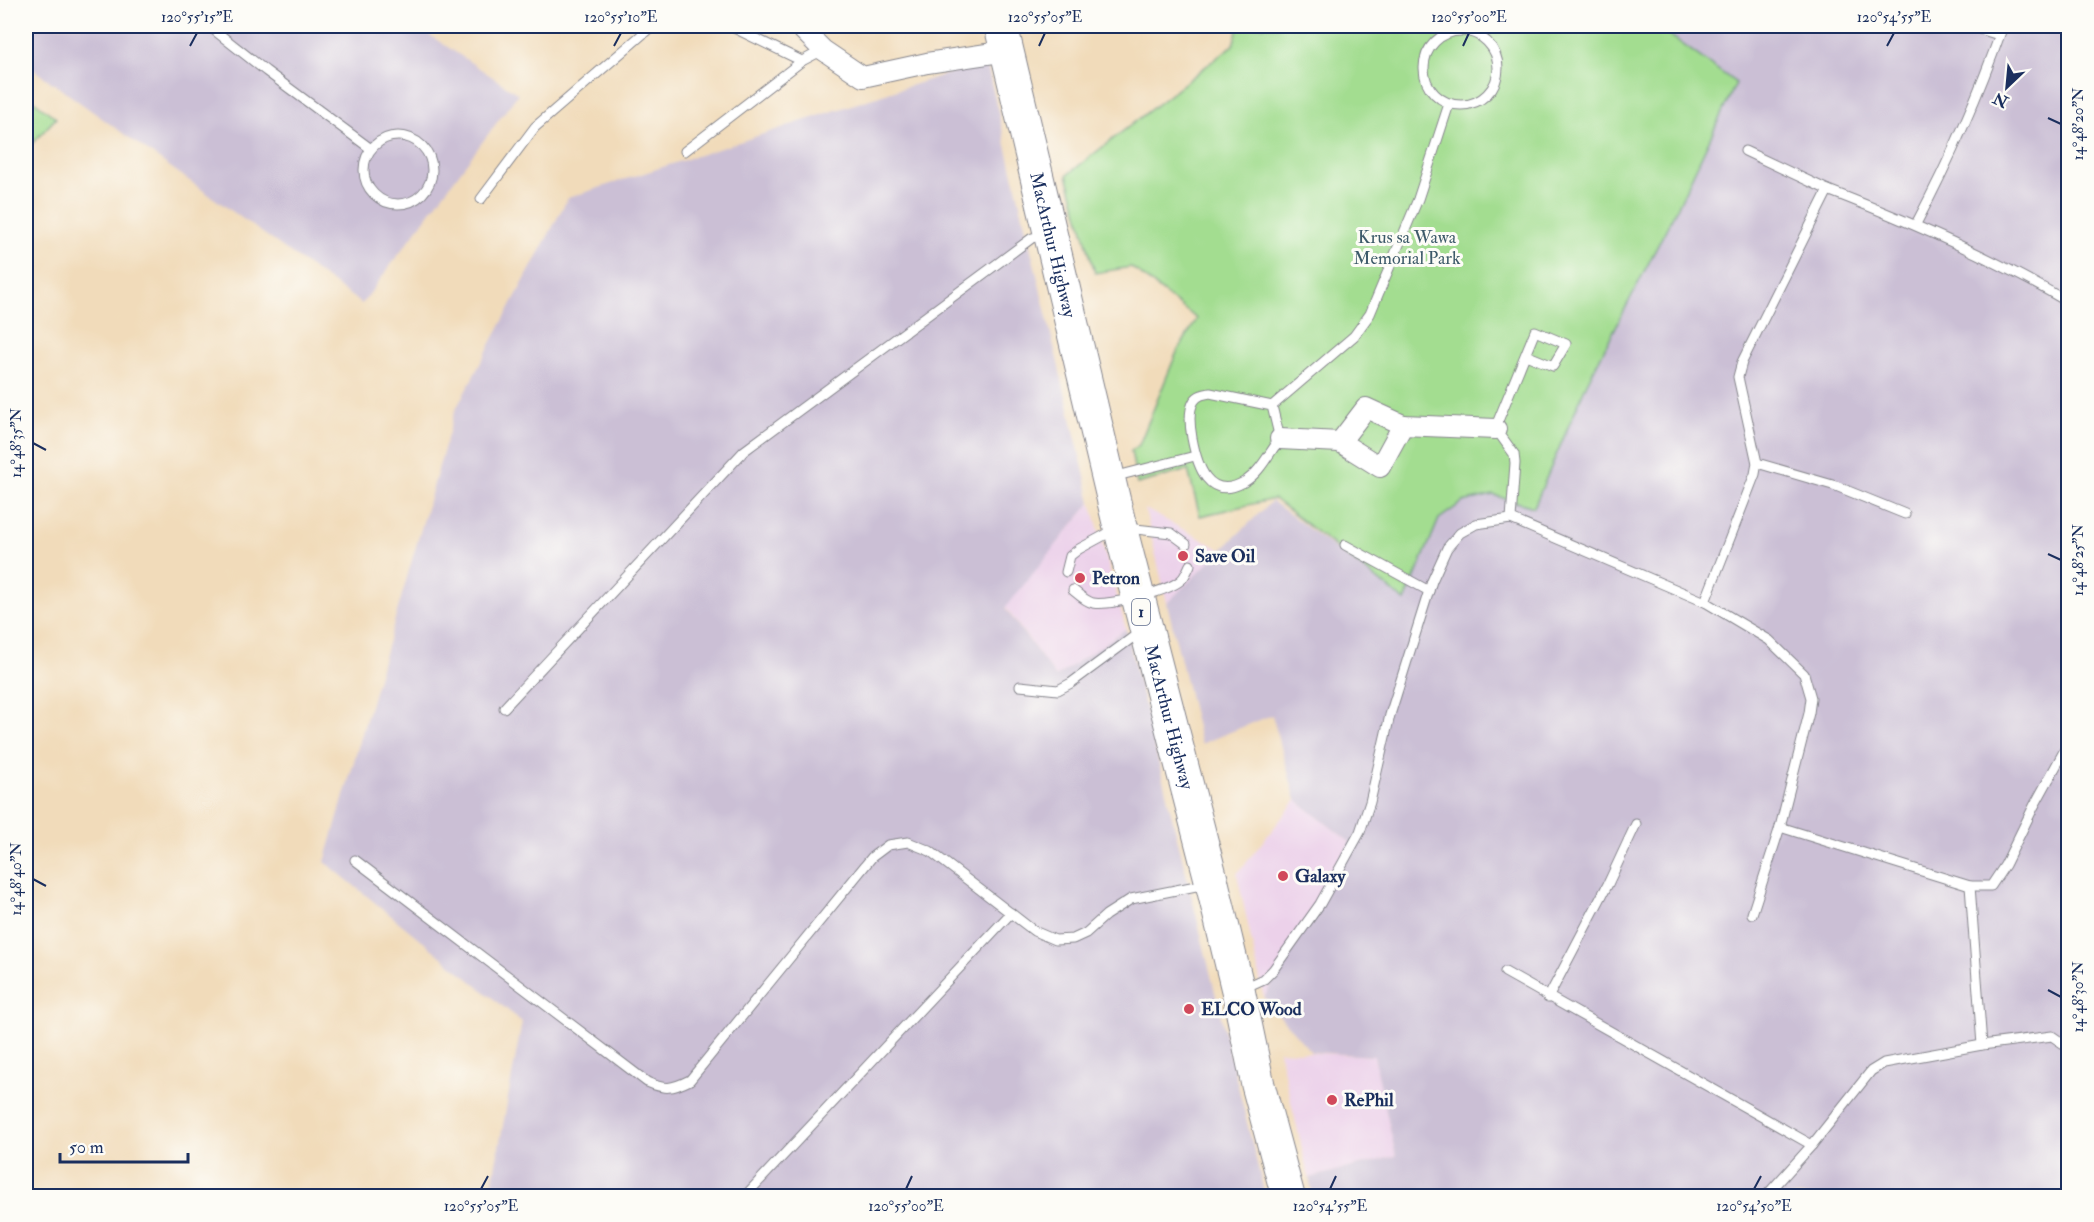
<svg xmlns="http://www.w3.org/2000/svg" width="2094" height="1222" viewBox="0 0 2094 1222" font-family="'IM FELL Double Pica',serif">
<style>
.built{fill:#ecd1ea}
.industrial{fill:#cbbfd5}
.green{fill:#a3dd90;stroke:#5f8677;stroke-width:1.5}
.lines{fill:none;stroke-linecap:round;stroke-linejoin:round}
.lane-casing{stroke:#86858c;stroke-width:11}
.street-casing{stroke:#86858c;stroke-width:22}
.highway-casing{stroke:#86858c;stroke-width:35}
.lane{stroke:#fff;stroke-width:9}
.street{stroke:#fff;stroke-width:20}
.highway{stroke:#fff;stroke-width:33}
.ticks{fill:none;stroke:#1b2f5e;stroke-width:2}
.poi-dot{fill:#d1495b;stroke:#fdfcf7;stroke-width:2}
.labels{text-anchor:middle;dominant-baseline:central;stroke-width:6;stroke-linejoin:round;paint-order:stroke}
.shield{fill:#fdfcf7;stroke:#5f6c8c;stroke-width:1.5}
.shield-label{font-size:16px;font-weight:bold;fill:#1b2f5e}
.park-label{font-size:18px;fill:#3d5a6a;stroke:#fdfcf7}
.street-label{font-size:18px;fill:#1b2f5e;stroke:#fdfcf7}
.poi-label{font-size:18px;font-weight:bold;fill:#1b2f5e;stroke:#fdfcf7;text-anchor:start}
.neatline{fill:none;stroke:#1b2f5e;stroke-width:2}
.ticks-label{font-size:15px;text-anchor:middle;fill:#1b2f5e}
</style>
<rect width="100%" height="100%" fill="#fdfcf7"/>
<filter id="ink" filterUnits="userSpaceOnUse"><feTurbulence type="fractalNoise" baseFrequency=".0167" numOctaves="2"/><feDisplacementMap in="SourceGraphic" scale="12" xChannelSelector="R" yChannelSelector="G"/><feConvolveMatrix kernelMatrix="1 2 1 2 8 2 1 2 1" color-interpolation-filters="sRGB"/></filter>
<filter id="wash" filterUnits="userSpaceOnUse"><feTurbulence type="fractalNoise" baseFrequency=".008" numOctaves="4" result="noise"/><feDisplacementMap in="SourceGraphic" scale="24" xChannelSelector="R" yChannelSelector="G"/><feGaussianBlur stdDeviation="1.35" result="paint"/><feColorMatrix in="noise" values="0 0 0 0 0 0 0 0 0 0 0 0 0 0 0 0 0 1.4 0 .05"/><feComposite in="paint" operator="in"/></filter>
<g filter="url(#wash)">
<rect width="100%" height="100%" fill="#f1dbba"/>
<!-- built -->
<g class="built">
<path d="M1091,502L1126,629L1056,677L1005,607Z"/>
<path d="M1145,509L1222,550L1167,603Z"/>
<path d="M1296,800L1350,842L1264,998L1237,874Z"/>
<path d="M1279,1051L1374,1056L1396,1156L1309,1178Z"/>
</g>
<!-- industrial -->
<g class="industrial">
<path d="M26,26H416L518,94L362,304L26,64Z"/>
<path d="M1657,26H2068V1196H1313L1309,1178L1396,1156L1374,1056L1311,1052L1264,998L1350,842L1296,800L1272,715L1201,744L1167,603L1272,501L1405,601L1439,519L1463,502L1493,495L1534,507L1587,383L1735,84Z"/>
<path d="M986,61L1091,502L1005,608L1056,677L1126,629L1265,1196H490L522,1022L325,862L455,411L568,198Z"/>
</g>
<!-- green -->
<g class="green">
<path d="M1239,26H1657L1736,83L1681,200L1587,383L1534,507L1493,495L1463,502L1439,519L1405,601L1274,499L1200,516L1188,470L1137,484L1131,451L1139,445L1176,354L1197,319L1131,267L1095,273L1067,175L1233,45Z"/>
<path d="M26,95L56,118L26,150Z"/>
</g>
</g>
<g filter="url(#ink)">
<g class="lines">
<defs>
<g id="lane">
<path d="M209,26L266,71L371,149"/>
<path d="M730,26L802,61L823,50"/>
<path d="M1970,26L1999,35"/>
<circle cx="1461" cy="68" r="37"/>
<circle cx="398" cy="170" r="34"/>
<path d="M685,151L802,61"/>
<path d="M1828,190C1911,222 1992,257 2068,302"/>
<path d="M481,199L535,127L652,26"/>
<path d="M1916,224C1950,160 1979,94 2003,26"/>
<path d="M1210,393L1272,406L1280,439C1269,453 1260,473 1244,482C1208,502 1197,465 1192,438C1190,427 1188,411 1194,401C1198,395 1204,394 1210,393Z"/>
<path d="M1272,406L1354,336L1370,314L1418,199L1449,104"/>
<path d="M1757,463L1836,486L1905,514"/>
<path d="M1113,477L1195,456"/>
<path d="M1511,519L1515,463L1514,454L1496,429L1498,421L1535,331L1566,344L1553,366L1526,355"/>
<path d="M1127,528L1171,533L1186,544"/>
<path d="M1345,545L1429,591"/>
<path d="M1066,572L1070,556L1079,549L1114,530"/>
<path d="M1073,590C1079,595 1085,601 1093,603C1109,606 1173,591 1183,578C1186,574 1188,569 1190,565"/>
<path d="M1705,602L1755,474L1757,463L1738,377L1742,362L1828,190L1745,151"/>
<path d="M1020,686L1058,690L1071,683L1140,632"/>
<path d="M504,708L744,451L1032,238L1044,235"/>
<path d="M1780,827L1970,886H1991L2005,865L2034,806L2068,744"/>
<path d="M355,860L647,1082C665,1090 672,1089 690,1080L872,857L888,845L908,842L930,851L1034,931L1055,940L1073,939L1086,933L1106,915L1131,899L1206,884"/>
<path d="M1970,886L1982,1045"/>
<path d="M1505,972L1812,1145"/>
<path d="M1244,988L1264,979L1273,970L1320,904L1360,832L1370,802L1390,715L1432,581L1447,548L1460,533L1476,524L1511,519L1705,602L1769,640L1804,674L1811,698L1809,713L1780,827L1752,914"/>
<path d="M1548,998L1608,884L1636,824"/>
<path d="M745,1196L1011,913"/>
<path d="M1766,1196L1812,1145L1871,1071L1884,1063L1982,1045L2052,1036L2068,1047"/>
</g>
<g id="street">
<path d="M799,26L823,50L863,77L927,63L1007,51"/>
<path d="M1280,439L1340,442L1380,467L1403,425"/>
<path d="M1340,442L1366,408L1403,425L1496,429"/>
</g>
<g id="highway">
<path id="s1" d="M1001,26L1120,527L1212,883L1238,990L1258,1085L1288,1196"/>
</g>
</defs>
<!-- lane casing -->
<use href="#lane" class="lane-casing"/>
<!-- street casing -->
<use href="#street" class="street-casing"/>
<!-- highway casing -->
<use href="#highway" class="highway-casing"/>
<!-- lane -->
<use href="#lane" class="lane"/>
<!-- street -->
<use href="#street" class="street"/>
<!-- highway -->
<use href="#highway" class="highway"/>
</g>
</g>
<!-- ticks -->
<path class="ticks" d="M190,46L197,33M614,46L621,33M1039,46L1045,33M1463,46L1469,33M1887,46L1894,33M2048,118L2061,124M33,443L46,450M2048,554L2061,560M33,879L46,886M2048,990L2061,997M481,1189L488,1176M906,1189L912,1176M1330,1189L1336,1176M1754,1189L1761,1176"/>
<!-- markers -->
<g class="poi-dot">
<circle cx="1183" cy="556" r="6"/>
<circle cx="1080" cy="578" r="6"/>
<circle cx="1283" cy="876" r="6"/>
<circle cx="1189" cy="1009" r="6"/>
<circle cx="1332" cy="1100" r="6"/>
</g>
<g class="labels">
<!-- shield labels -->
<rect class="shield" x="1132" y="599" width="18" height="26" rx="4.5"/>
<g class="shield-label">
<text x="1141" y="612">1</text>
</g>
<!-- park labels -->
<g class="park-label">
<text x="1407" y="237">Krus sa Wawa<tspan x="1407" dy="21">Memorial Park</tspan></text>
</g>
<!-- street labels -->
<g class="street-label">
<text stroke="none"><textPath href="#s1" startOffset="225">MacArthur Highway</textPath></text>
<text stroke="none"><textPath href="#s1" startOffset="711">MacArthur Highway</textPath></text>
</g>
<!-- poi labels -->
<g class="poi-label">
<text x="1195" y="556">Save Oil</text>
<text x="1092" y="578">Petron</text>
<text x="1295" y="876">Galaxy</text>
<text x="1201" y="1009">ELCO Wood</text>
<text x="1344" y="1100">RePhil</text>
</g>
</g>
<!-- margin -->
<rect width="2094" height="1222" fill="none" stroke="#fdfcf7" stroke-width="66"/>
<!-- north arrow -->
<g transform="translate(2007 87) rotate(206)" stroke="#fdfcf7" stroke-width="4.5" paint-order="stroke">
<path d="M0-4.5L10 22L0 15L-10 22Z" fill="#1b2f5e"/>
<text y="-9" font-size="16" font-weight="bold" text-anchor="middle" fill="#1b2f5e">N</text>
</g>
<!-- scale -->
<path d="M60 1153v9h128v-9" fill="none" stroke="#1b2f5e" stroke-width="3"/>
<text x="69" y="1153" font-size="18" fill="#1b2f5e" stroke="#fdfcf7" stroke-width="4.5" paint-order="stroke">50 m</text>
<rect x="33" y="33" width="2028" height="1156" class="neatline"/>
<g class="ticks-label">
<text x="197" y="22">120°55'15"E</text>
<text x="621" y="22">120°55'10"E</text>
<text x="1045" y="22">120°55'05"E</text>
<text x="1469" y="22">120°55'00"E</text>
<text x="1894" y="22">120°54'55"E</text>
<text transform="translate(2078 124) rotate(-90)" y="5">14°48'20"N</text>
<text transform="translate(16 443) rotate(-90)" y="5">14°48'35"N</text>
<text transform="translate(2078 560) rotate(-90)" y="5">14°48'25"N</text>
<text transform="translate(16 879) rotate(-90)" y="5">14°48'40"N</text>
<text transform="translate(2078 997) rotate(-90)" y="5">14°48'30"N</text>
<text x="481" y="1211">120°55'05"E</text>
<text x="906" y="1211">120°55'00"E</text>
<text x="1330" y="1211">120°54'55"E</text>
<text x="1754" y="1211">120°54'50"E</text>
</g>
</svg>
